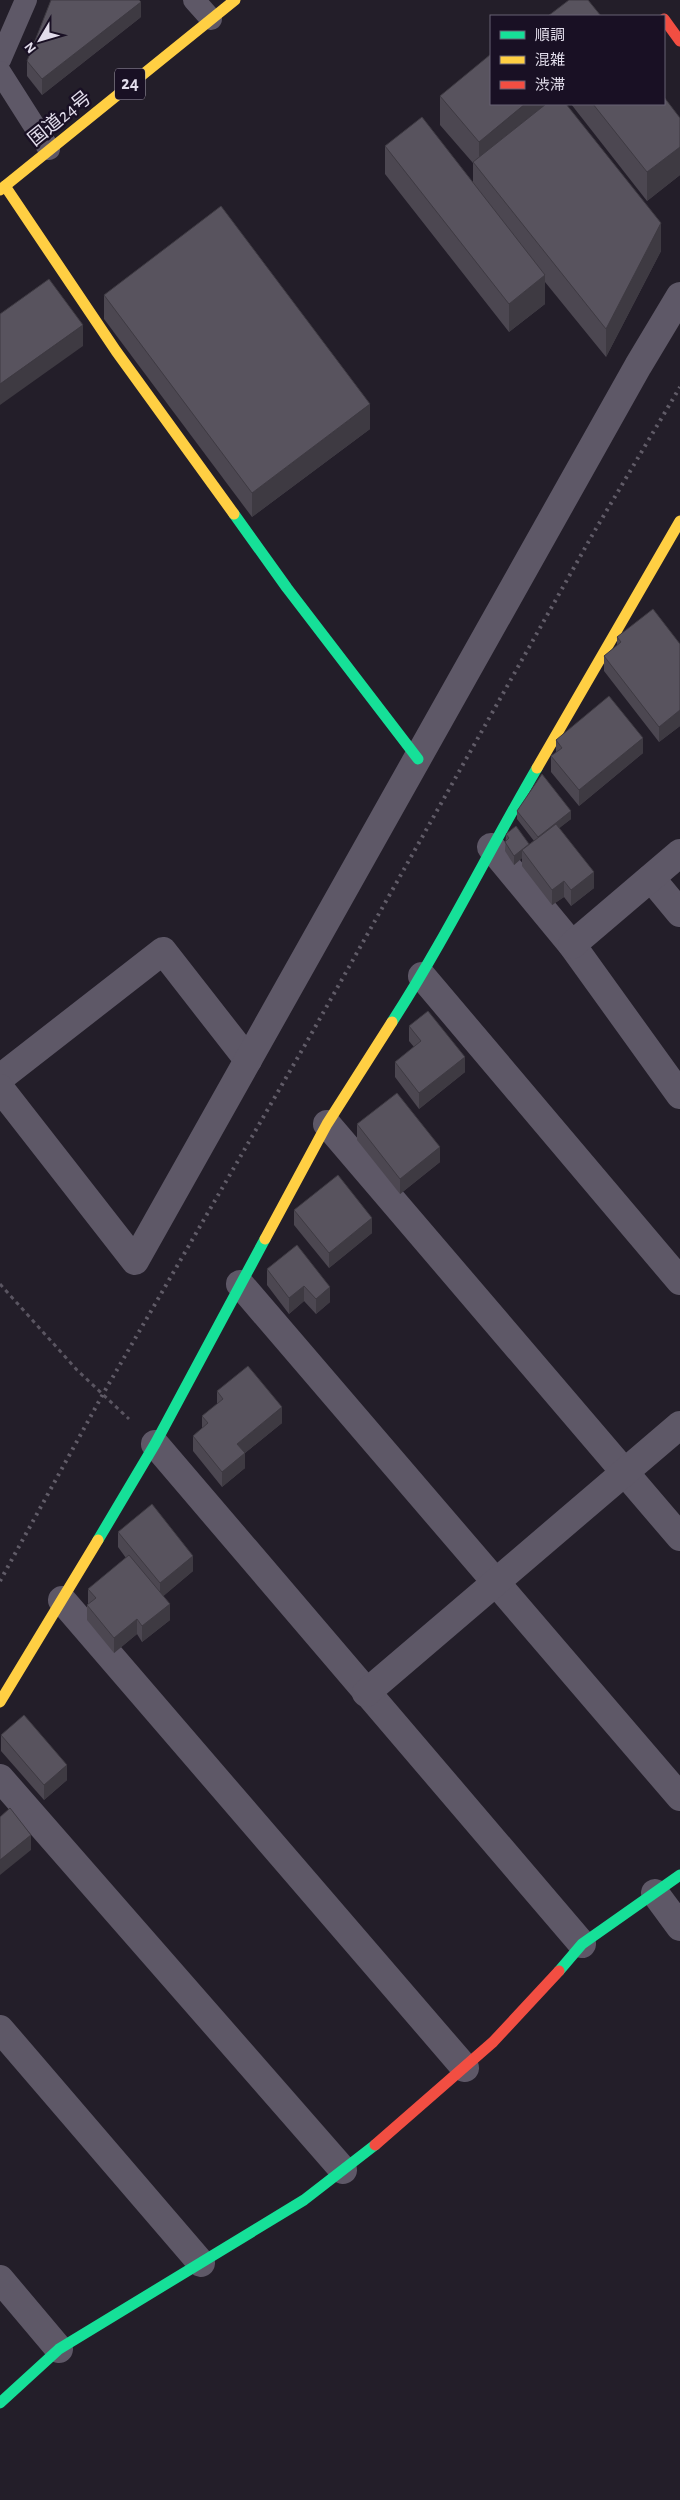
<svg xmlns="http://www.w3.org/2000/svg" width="680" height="2500" viewBox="0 0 680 2500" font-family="'Alegreya Sans','Noto Sans JP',sans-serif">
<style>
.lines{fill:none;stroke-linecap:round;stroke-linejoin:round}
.path{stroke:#5a5561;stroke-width:3;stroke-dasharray:4 4;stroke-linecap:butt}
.lane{stroke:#5e5867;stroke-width:22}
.street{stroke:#5e5867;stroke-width:28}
.fast{stroke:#16e098;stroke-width:11}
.slow{stroke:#ffcf43;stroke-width:11}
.jam{stroke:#f24e42;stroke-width:11}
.rail{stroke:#615c68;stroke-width:4;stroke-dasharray:2.5 5;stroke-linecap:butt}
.wall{fill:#4c4751}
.shaded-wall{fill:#3e3a42}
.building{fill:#58535e;stroke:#3e3a42}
.labels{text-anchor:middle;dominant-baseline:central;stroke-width:5;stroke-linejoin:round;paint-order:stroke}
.shield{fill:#191024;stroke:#a6a0af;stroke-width:1}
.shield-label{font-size:18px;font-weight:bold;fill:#e2ddeb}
.street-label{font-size:19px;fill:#e2ddeb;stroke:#191024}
</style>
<rect width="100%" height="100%" fill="#231e29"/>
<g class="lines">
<!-- path -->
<path class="path" d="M0,1284L77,1370L129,1419"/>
<!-- lane -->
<g class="lane">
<path d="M194,0L211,19"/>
<path d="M0,60L26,0"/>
<path d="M0,72L49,149"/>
</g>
<!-- street -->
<g class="street">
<path d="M491,847L572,945L680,1095"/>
<path d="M651,878L680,913"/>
<path d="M572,945L680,853"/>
<path d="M422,976L680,1281"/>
<path d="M0,1078L163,951L248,1060"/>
<path d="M0,1088L135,1261L638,366L680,296"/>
<path d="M327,1124L680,1537"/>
<path d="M240,1284L680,1797"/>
<path d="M155,1444L582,1944"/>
<path d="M62,1600L465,2068"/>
<path d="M366,1693L680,1425"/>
<path d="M0,1778L343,2170"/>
<path d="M655,1893L680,1927"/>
<path d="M0,2029L201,2263"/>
<path d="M0,2279L59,2349"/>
</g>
<!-- fast -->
<g class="fast">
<path d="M234,514L287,588L418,759"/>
<path d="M392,1022C445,940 488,852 537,768"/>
<path d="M98,1540L155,1444L265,1239"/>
<path d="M559,1971L582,1944L680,1875"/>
<path d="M0,2403L59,2349L304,2200L375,2145"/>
</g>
<!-- slow -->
<g class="slow">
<path d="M5,186L116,351L234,514"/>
<path d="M0,190L235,0"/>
<path d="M537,768L680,521"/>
<path d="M265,1239L327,1124L392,1022"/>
<path d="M0,1702L98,1540"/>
</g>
<!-- jam -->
<g class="jam">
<path d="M664,19L680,41"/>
<path d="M375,2145L493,2042L559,1971"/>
</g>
<!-- rail -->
<path class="rail" d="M0,1581L103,1394L305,1045L594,532L680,387"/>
</g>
<!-- wall -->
<g class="wall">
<path d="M141,17L42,95L27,76V61Z"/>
<path d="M440,96L661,251L606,357L545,282V304L509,332L385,174V146L473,182V163L440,125Z"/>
<path d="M571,104H664L680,118V175L647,201Z"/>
<path d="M104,295L370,429L252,517L104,319Z"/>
<path d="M617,637L680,644V726L659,742L604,671V656L617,646Z"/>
<path d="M556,740L643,753L579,806L551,772V756L556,753Z"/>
<path d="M517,811L571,819L559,828L594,888L571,906L564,897L552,905L522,866V858L514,865L505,851L506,834L529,844L534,841L517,819Z"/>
<path d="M409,1026L465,1072L419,1109L395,1077V1062L414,1047L409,1041Z"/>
<path d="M357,1124L440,1162L400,1194L357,1140Z"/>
<path d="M294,1210L372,1233L329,1268L294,1225Z"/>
<path d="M297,1245L330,1302L316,1314L304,1301L289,1314L267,1285V1269Z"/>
<path d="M217,1391L282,1423L245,1453V1468L222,1487L193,1451V1436L202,1428V1416L217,1404Z"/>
<path d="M118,1532L193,1571L163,1596L170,1620L142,1642L137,1634L114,1653L87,1620V1605L88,1604V1589L126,1558L118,1547Z"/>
<path d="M1,1735L67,1780L44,1800L1,1751Z"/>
</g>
<!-- shaded-wall -->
<g class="shaded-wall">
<path d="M141,2V17L42,95V79Z"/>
<path d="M525,104H553V109L479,171V142Z"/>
<path d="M680,147V175L647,201V172Z"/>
<path d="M661,223V251L606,357V329Z"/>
<path d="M545,275V304L509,332V304Z"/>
<path d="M83,325V346L0,405V384Z"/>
<path d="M370,404V429L252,517V493Z"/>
<path d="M680,710V726L659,742V727Z"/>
<path d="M643,738V753L579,806V790Z"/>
<path d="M571,811V819L538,845V837Z"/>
<path d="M529,844L522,850V858L514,865V856Z"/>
<path d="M594,872V888L571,906V890Z"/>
<path d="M564,881V897L552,905V890Z"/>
<path d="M465,1057V1072L419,1109V1093Z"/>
<path d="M440,1147V1162L400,1194V1179Z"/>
<path d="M372,1218V1233L329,1268V1253Z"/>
<path d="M304,1286V1301L289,1314V1298Z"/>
<path d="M330,1287V1302L316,1314V1299Z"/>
<path d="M282,1407V1423L245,1453V1468L222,1487V1472L237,1444Z"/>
<path d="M193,1556V1571L160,1599V1583Z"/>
<path d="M170,1604V1620L142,1642V1626Z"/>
<path d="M137,1619V1634L114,1653V1638Z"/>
<path d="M67,1765V1780L44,1800V1785Z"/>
<path d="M31,1835V1850L0,1875V1860Z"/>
</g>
<!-- building -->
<g class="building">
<path d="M51,0H139L141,2L42,79L27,61Z"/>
<path d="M569,0H588L601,16H548Z"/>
<path d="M491,54V104H525L479,142L440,96Z"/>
<path d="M664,97L680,118V147L647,172L593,104H664Z"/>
<path d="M546,104H566L661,223L606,329L473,162Z"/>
<path d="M422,117L545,275L509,304L385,146Z"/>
<path d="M221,206L370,404L252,493L104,295Z"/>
<path d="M49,279L83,325L0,384V314Z"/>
<path d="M653,609L680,644V710L659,727L604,656L621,642L617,637Z"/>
<path d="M609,696L643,738L579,790L551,756L562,748L556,740Z"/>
<path d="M542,774L571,811L538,837L517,811Z"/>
<path d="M556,824L594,872L571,890L564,881L552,890L522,850Z"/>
<path d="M516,826L529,844L514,856L505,842L509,838L506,834Z"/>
<path d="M428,1011L465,1057L419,1093L395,1062L421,1041L409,1026Z"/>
<path d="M397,1093L440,1147L400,1179L357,1124Z"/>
<path d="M338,1175L372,1218L329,1253L294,1210Z"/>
<path d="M297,1245L330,1287L316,1299L304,1286L289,1298L267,1269Z"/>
<path d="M248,1366L282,1407L237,1444L245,1453L222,1472L193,1436L208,1423L202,1416L223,1399L217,1391Z"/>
<path d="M152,1504L193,1556L160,1583L118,1532Z"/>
<path d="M129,1555L170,1604L142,1626L137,1619L114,1638L87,1605L96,1598L88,1589Z"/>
<path d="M24,1715L67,1765L44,1785L1,1735Z"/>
<path d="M10,1808L31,1835L0,1860V1817Z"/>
</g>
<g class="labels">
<!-- shield labels -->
<rect class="shield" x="115" y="68.5" width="30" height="31" rx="4"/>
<g class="shield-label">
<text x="130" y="84">24</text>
</g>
<!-- street labels -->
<g class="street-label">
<text transform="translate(60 119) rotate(-39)">国道24号</text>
</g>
</g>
<!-- legend -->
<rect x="490" y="15" width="175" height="90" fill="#191024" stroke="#696274"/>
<rect x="500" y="31" width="25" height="8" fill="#16e098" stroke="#696274"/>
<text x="535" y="40" font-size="15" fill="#e2ddeb">順調</text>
<rect x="500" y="56" width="25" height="8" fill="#ffcf43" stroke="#696274"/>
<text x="535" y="65" font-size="15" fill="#e2ddeb">混雑</text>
<rect x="500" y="81" width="25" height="8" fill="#f24e42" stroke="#696274"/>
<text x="535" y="90" font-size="15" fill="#e2ddeb">渋滞</text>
<!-- north arrow -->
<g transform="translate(40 40) rotate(232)" stroke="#191024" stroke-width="4" paint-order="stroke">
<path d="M0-4L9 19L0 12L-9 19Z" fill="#e2ddeb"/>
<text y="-8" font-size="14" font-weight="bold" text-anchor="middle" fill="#e2ddeb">N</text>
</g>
</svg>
